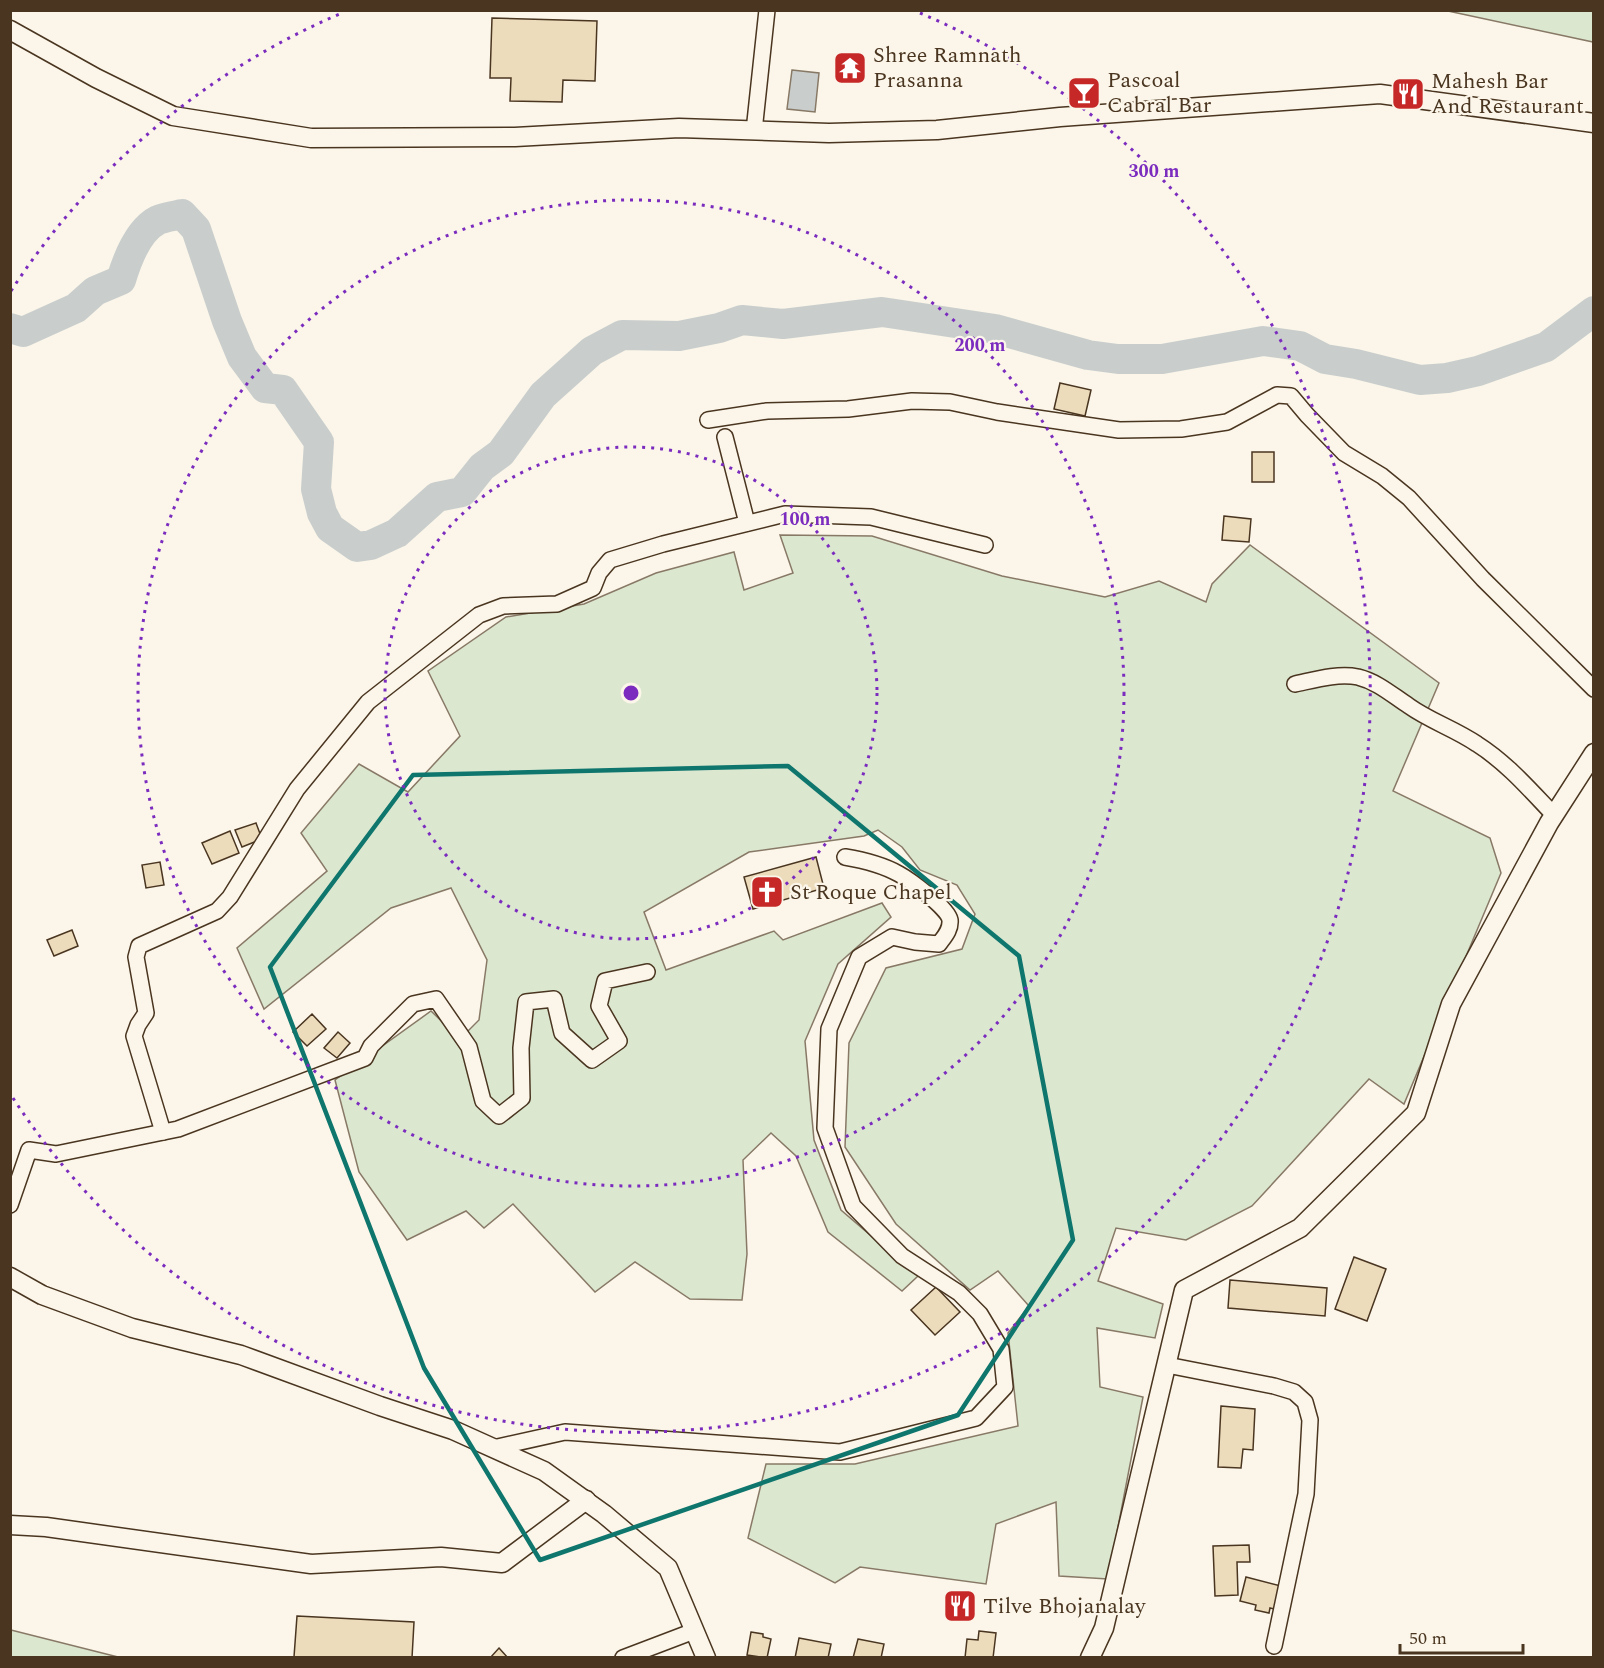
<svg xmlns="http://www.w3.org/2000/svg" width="1604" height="1668" viewBox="0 0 1604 1668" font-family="Spectral,serif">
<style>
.green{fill:#dce7d0;stroke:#887966;stroke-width:1.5}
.water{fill:#c9cecd;stroke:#887966;stroke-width:1.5}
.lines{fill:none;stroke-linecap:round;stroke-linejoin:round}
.river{stroke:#c9cecd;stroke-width:30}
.building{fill:#ecdcbc;stroke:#4a3520;stroke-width:1.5}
.minor-casing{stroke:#4a3520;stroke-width:18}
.tertiary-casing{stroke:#4a3520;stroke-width:21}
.minor{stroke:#fbf6e9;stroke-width:15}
.tertiary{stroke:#fbf6e9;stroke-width:18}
.marked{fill:none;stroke:#0f766e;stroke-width:4.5;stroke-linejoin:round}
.ring{fill:none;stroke:#7b2cbf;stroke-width:3;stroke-dasharray:3 6}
.labels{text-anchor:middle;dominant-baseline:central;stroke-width:4.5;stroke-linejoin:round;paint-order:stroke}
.poi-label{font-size:22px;fill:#4a3520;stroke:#fbf6e9;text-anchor:start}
.centre{fill:#7b2cbf;stroke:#fbf6e9;stroke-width:3}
.ring-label{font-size:18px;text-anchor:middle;font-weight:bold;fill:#7b2cbf;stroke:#fbf6e9;stroke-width:4.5;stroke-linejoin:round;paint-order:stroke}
</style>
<rect width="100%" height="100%" fill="#fbf6e9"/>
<!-- green -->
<g class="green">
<path d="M1448,11H1593V42Z"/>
<path d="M780,535L872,536L1002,576L1105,597L1159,581L1206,602L1212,584L1250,545L1439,683L1393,791L1490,838L1501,873L1404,1104L1369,1079L1252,1206L1186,1240L1116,1228L1098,1281L1163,1304L1155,1338L1097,1328L1100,1387L1143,1397L1108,1579L1059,1576L1056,1502L996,1524L986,1584L860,1567L835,1583L748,1538L766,1464H855L1018,1426L1008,1333L1029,1306L998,1271L970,1290L896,1224L845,1147L849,1043L886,968L962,949L975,914L957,885L920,870L902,847L878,830L864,836L749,852L644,912L666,970L774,931L783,940L882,903L891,917L838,964L805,1041L814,1140L841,1210L918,1276L902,1291L828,1232L796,1156L771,1133L743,1160L747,1254L742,1300L690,1299L635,1262L595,1292L513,1204L484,1228L466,1211L407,1240L359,1172L335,1080L431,1011L460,1039L479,1020L487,960L451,888L391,908L264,1009L237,948L327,871L301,833L359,764L408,792L460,736L428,671L506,617L584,604L656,573L734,552L744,590L793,573Z"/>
<path d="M10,1630H11L118,1657H11Z"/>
</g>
<!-- water -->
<path class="water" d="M792,70L819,73L815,112L787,109Z"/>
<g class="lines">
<!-- river -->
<path class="river" d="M10,328L23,332L76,308L95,291L121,280C127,260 138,230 158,220C165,217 175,216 182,214L196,229L227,321L242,357L265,388L283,390L319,442L316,489L322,513L330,528L357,547L371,545L397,533L437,497L462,492L482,467L501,453L543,395L592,351L622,335L679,336L719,328L742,320L783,324L882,312L995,329L1088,355L1118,359H1162L1263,341L1300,346L1325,359L1356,364L1420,380L1447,378L1478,371L1546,347L1594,311"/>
</g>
<!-- building -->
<g class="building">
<path d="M492,18L597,21L595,81L563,80L562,102L510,101L511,78H490Z"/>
<path d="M1060,383L1091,390L1085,416L1054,409Z"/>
<rect x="1252" y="452" width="22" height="30"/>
<path d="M1224,516L1251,519L1249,542L1222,540Z"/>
<path d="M256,823L262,839L242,847L235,830Z"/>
<path d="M230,831L239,853L212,864L202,843Z"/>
<path d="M816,857L824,888L753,909L744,877Z"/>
<path d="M160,862L164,885L146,888L142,865Z"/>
<path d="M72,930L78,946L54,956L47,940Z"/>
<path d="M312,1014L326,1029L307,1046L293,1032Z"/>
<path d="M338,1032L350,1043L337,1058L324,1048Z"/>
<path d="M1354,1257L1386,1269L1367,1321L1335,1309Z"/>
<path d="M1230,1280L1327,1288L1325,1316L1228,1308Z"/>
<path d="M936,1287L960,1312L935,1335L911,1310Z"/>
<path d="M1221,1406L1255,1409L1253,1450L1243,1449L1241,1468L1218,1467Z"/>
<path d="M1249,1545L1250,1562H1237L1238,1595L1215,1596L1213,1546Z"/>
<path d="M1246,1577L1285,1587L1279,1610L1270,1608L1269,1613L1255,1610L1256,1605L1240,1601Z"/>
<path d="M297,1616L414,1622L412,1658L294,1657Z"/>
<path d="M979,1631L996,1633L993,1658H965L967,1639L978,1640Z"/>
<path d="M751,1632L763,1634V1637L771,1639L767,1658L747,1655Z"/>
<path d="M799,1638L831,1644L828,1658H795Z"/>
<path d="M858,1639L884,1644L881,1658H853Z"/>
<path d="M499,1648L508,1658H490Z"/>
</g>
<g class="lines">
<defs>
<g id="minor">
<path d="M754,131L767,10"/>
<path d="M708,420L767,411L848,409L912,401L950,402L997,412L1119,430L1181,429L1227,422L1277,395L1291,396L1307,415L1344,453L1382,476L1409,498L1483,579L1594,689"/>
<path d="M725,437L747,523"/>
<path d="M1295,684C1314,680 1337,673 1358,677C1378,682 1392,695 1409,706C1430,721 1455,729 1477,744C1507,763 1530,790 1554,815"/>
<path d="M163,1132L134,1036L138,1025L146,1013L136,957L139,946L217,911L230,897L297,789L368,702L479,615L503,606L557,604L593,588L599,573L610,560L663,544L785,514L871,517L985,545"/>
<path d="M10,1205L29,1150L56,1154L178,1129L365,1058L371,1046L413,1004L436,999L469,1047L483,1101L499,1116L522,1098L521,1048L526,1002L554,999L562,1033L592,1060L619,1041L599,1006L605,981L647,972"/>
<path d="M1167,1365L1274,1386L1294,1392L1305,1402L1310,1420L1306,1494L1274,1646"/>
<path d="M493,1448L565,1432L840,1452L976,1418L1005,1387L1001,1349L980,1314L959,1293L902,1256L853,1206L825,1128L829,1029L859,957L892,937L915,942L939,944C944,937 951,930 950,920C948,908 910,880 899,874C883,865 863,860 845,857"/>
<path d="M623,1658L694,1631"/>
</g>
<g id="tertiary">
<path d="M10,30L96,78L173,116L311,138L515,137L679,128L829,133L937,130L1060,117L1380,94L1594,123"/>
<path d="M10,1277L42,1295L132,1328L241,1355L380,1406L453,1430L544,1471L604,1514L668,1568L706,1658"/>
<path d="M10,1525L46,1527L311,1564L441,1557L502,1563L586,1500"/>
<path d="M1090,1658L1104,1628L1184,1290L1300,1228L1416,1113L1451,1004L1549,823L1594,753"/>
</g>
</defs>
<!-- minor casing -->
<use href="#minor" class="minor-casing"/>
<!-- tertiary casing -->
<use href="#tertiary" class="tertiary-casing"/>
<!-- minor -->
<use href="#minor" class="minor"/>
<!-- tertiary -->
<use href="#tertiary" class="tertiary"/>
</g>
<!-- marked area -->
<path class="marked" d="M788,766L1019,956L1073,1240L958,1415L540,1560L424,1368L270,967L413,775Z"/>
<!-- distance rings -->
<g class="ring">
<circle cx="631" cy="693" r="246"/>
<circle cx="631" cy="693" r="493"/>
<path d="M11 291A739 739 0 0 1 342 13M920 13A739 739 0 1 1 11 1095"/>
</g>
<!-- icons -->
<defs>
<symbol id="temple-square" viewBox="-11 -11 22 22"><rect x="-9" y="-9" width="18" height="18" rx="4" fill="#c62828" stroke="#fbf6e9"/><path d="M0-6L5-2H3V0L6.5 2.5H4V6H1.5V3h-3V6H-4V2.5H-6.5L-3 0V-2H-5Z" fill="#fff"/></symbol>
<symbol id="bar-square" viewBox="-11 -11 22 22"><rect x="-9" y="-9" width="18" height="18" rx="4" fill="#c62828" stroke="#fbf6e9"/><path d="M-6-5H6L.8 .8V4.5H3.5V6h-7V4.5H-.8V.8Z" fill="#fff"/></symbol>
<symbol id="restaurant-square" viewBox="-11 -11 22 22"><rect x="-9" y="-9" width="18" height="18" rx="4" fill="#c62828" stroke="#fbf6e9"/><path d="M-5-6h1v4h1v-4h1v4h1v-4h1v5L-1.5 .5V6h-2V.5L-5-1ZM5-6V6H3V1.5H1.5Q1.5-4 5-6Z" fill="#fff"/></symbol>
<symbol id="church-square" viewBox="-11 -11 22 22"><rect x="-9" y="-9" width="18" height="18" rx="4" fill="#c62828" stroke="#fbf6e9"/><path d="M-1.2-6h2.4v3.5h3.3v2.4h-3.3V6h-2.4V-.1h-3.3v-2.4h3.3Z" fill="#fff"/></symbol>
</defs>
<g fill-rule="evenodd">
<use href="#temple-square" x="831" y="49" width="38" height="38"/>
<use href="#bar-square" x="1065" y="74" width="38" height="38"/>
<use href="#restaurant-square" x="1389" y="75" width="38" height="38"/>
<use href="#church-square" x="748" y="873" width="38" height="38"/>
<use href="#restaurant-square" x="941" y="1587" width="38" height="38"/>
</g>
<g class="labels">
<!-- poi labels -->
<g class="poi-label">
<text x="873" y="55">Shree Ramnath<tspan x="873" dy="25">Prasanna</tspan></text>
<text x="1107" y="80">Pascoal<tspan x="1107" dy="25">Cabral Bar</tspan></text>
<text x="1431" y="81">Mahesh Bar<tspan x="1431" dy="25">And Restaurant</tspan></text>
<text x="790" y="892">St Roque Chapel</text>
<text x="983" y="1606">Tilve Bhojanalay</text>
</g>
</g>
<circle cx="631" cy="693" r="9" class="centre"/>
<g class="ring-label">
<text x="1154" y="177">300 m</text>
<text x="980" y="351">200 m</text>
<text x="805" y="525">100 m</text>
</g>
<!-- border -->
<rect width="1604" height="1668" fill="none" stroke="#4a3520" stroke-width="24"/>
<!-- scale -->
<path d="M1400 1644v9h123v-9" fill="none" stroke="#4a3520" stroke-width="3"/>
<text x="1409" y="1644" font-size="18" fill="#4a3520" stroke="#fbf6e9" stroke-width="4.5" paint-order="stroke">50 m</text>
</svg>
